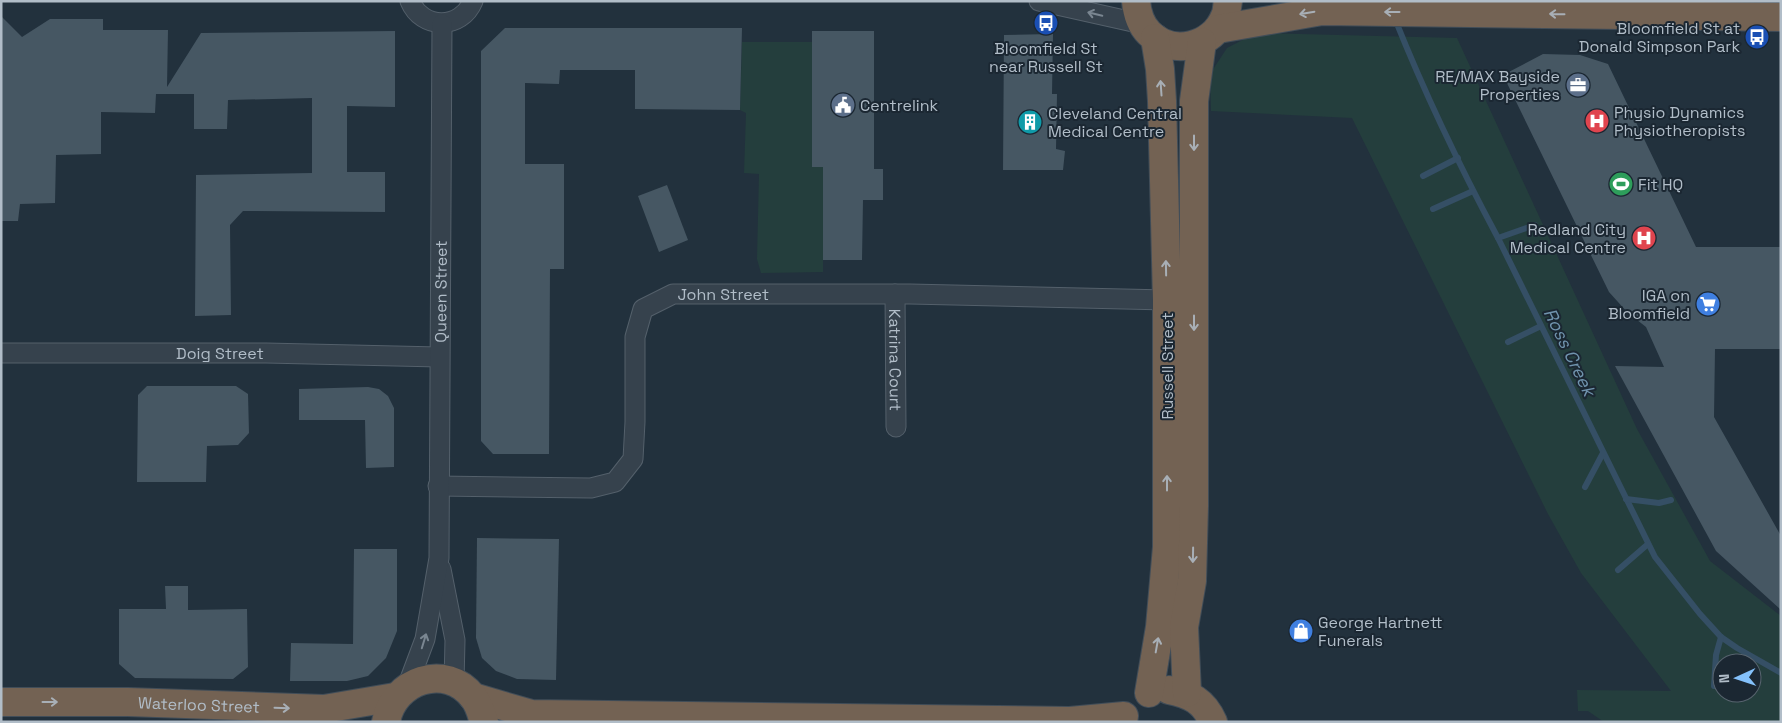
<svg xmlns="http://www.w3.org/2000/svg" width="1782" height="723" viewBox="0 0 1782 723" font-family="'Space Grotesk',sans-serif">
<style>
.green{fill:#243e3d;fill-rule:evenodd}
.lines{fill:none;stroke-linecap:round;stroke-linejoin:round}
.stream{stroke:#354f65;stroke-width:6}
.building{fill:#465763}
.street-casing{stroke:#54606b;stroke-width:21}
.highway-casing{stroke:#414d58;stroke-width:30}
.street{stroke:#36424d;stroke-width:19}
.highway{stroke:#736253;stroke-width:28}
.oneway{stroke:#a8afb6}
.oneway2{stroke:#7a8691}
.labels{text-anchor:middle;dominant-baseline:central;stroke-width:4;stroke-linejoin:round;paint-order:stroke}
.poi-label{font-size:16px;fill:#b1bdc8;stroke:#1b2732;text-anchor:start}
.street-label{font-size:16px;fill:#b1bdc8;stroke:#1b2732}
.water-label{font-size:18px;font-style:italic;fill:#7093ad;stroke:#1b2732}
</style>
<rect width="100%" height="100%" fill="#22313d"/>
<!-- green -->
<g class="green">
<path d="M1256,33L1457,38L1637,429L1710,561L1781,616V722H1604L1588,711H1578L1577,690L1671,691L1581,573L1548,514L1352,118L1211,111L1210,74L1227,48ZM1722,663H1752V693H1722Z"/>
<path d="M742,42H812V167H823V272L761,273L757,259L759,174L744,173L746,113L740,110Z"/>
</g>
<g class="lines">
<!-- stream -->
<g class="stream">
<path d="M1395,19C1425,94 1460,167 1498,238L1655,557L1700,614L1721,637L1737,648L1781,673"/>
<path d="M1423,176L1458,158"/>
<path d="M1433,209L1473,191"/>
<path d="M1498,238L1535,225"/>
<path d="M1508,342L1541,326"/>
<path d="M1585,487L1603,453"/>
<path d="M1626,499L1659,503L1671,500"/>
<path d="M1618,570L1648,544"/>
<path d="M1714,686L1716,655L1721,637"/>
</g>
</g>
<!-- building -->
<g class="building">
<path d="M1,16L22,37L50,19H103V30H168L167,87L201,33L395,31V107L347,106V172H385V212L243,211L230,225L231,315L195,316L196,175L312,173V98L228,100L227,129H194V94H156L155,113L101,112V154L56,155L55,203L20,204L18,221H1Z"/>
<path d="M505,28H742L740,110L635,109V70H560L559,84L525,83V164H564V269H550L549,454H493L481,441V51Z"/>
<path d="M812,31H874V169H883V200H863L862,260H823V167H812Z"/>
<path d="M1053,34L1052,94H1057L1056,149L1065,151L1063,170H1003L1004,35Z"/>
<path d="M1543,54L1580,55L1608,64L1696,247H1781V349H1715L1714,417L1781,536V610L1716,551L1615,366L1664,367L1646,327L1627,312L1609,292L1503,75Z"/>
<path d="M667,185L688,240L659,252L638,196Z"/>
<path d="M147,386H236L248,394L249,433L238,445L207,446L206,482H137L138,395Z"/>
<path d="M368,387L379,389L388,396L394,408V467L366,468L365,420H299V389Z"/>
<path d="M477,538L559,539L556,680L517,679L496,671L482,658L476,638Z"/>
<path d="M354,549H397V631L386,658L368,676L347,681H290L291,643L353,644Z"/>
<path d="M165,586H188V610L247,609L248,667L233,679L135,678L119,664V609H166Z"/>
</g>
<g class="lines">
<defs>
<g id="street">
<path d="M410,1C422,30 461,30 473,1"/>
<path d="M1039,1L1142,24"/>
<path id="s1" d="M895,294L896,427"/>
<path id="s2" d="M1,353H266L439,357"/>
<path id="s3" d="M438,486L591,488L615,482L633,459L635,422V337L643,309L673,294H910L1167,300"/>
<path d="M441,569L455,640L454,683"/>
<path id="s4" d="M407,687L425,639L439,558L442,24"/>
</g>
<g id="highway">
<path d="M1136,1C1137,13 1140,24 1149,33C1172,57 1213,47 1225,16C1227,12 1227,6 1228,1"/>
<path d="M1218,29L1322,11L1781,17"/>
<path d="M1169,690C1190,694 1204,701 1213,722"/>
<path d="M1149,693L1160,627L1167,547V300L1162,101L1160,69L1155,38"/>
<path d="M1187,693L1184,627L1192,581L1194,506V101L1202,42"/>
<path d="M473,697L531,714L1070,721L1124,716"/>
<path id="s5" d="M1,702H128L324,709L395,697"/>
<path d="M386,722C393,680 446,662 473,697C479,704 481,713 484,722"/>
</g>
</defs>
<!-- street casing -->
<use href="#street" class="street-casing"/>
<!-- highway casing -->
<use href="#highway" class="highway-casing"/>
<!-- street -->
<use href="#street" class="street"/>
<!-- highway -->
<use href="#highway" class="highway"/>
</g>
<!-- one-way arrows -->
<defs><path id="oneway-shaft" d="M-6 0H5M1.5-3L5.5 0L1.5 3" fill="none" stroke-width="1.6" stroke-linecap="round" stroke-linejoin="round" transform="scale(1.25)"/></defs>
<g class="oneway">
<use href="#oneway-shaft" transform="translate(1392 12) rotate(-180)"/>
<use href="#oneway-shaft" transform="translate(1307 13) rotate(170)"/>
<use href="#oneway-shaft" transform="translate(1557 14) rotate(-179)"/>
<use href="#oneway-shaft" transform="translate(1161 88) rotate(-94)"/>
<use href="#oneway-shaft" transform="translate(1194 143) rotate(90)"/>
<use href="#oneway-shaft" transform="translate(1166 268) rotate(-91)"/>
<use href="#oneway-shaft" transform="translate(1194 323) rotate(90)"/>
<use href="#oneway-shaft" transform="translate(1167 483) rotate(-90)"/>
<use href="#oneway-shaft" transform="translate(1193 555) rotate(91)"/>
<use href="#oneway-shaft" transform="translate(1157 645) rotate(-80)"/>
<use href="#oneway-shaft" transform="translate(50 702)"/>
<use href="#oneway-shaft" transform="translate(282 708) rotate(2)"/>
</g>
<g class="oneway2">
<use href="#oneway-shaft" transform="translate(1095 14) rotate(-167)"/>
<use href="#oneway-shaft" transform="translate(424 641) rotate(-73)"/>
</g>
<!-- icons -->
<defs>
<symbol id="bus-disc" viewBox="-11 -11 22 22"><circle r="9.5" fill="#1a4fb4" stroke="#1b2732"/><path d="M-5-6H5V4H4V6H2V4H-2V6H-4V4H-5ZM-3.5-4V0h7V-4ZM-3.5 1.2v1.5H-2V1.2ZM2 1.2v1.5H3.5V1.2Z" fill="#fff"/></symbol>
<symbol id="office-disc" viewBox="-11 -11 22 22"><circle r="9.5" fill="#5c6f8a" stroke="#1b2732"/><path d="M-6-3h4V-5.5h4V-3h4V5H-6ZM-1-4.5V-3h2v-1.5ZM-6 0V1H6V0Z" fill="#fff"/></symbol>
<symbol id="civic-disc" viewBox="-11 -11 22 22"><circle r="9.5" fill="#5c6f8a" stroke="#1b2732"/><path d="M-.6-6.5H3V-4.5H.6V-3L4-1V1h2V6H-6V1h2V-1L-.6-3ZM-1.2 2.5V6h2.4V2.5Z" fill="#fff"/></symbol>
<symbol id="hospital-disc" viewBox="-11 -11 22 22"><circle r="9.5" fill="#e0444e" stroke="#1b2732"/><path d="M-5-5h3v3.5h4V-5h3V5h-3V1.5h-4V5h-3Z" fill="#fff"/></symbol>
<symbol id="building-disc" viewBox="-11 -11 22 22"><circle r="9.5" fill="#0f9aa8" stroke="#1b2732"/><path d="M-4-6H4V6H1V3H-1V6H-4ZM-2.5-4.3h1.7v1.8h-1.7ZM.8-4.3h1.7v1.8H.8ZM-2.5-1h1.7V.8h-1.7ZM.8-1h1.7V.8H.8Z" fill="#fff"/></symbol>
<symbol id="stadium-disc" viewBox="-11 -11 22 22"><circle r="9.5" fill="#2e9e5b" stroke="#1b2732"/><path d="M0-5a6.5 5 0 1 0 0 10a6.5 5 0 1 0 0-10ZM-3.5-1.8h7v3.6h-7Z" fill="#fff"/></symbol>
<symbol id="supermarket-disc" viewBox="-11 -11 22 22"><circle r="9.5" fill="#3f7fe0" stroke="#1b2732"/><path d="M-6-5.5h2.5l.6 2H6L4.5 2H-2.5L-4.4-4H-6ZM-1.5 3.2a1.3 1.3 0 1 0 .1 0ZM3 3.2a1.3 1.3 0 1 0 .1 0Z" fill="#fff"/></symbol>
<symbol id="shop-disc" viewBox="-11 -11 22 22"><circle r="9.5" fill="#3f7fe0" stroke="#1b2732"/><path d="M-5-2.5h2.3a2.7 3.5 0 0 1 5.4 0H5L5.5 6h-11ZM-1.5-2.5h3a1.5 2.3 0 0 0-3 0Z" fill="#fff"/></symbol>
</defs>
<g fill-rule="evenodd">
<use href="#bus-disc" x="1032" y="9" width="28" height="28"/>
<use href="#bus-disc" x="1743" y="23" width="28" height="28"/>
<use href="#office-disc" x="1564" y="71" width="28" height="28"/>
<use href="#civic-disc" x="829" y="91" width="28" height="28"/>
<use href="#hospital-disc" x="1583" y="107" width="28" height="28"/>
<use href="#building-disc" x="1016" y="108" width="28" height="28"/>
<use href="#stadium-disc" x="1607" y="170" width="28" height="28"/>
<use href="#hospital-disc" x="1630" y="224" width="28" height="28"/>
<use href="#supermarket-disc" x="1694" y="290" width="28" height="28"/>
<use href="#shop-disc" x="1287" y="617" width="28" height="28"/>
</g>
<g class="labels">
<!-- poi labels -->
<g class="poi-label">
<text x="1740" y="28" text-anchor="end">Bloomfield St at<tspan x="1740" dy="18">Donald Simpson Park</tspan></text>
<text x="1046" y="48" text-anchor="middle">Bloomfield St<tspan x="1046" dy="18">near Russell St</tspan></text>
<text x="1560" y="76" text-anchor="end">RE/MAX Bayside<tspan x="1560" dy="18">Properties</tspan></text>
<text x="860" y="105">Centrelink</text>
<text x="1614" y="112">Physio Dynamics<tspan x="1614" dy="18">Physiotheropists</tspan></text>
<text x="1048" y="113">Cleveland Central<tspan x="1048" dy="18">Medical Centre</tspan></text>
<text x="1638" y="184">Fit HQ</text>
<text x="1626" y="229" text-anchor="end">Redland City<tspan x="1626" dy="18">Medical Centre</tspan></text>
<text x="1690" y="295" text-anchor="end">IGA on<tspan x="1690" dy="18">Bloomfield</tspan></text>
<text x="1318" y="622">George Hartnett<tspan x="1318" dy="18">Funerals</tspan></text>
</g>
<!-- street labels -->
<g class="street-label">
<text stroke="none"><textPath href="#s4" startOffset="400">Queen Street</textPath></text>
<text stroke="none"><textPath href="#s3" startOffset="442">John Street</textPath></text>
<text stroke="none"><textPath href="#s2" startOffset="219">Doig Street</textPath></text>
<text stroke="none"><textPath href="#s1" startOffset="66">Katrina Court</textPath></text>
<text transform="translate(1167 366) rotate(-90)">Russell Street</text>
<text stroke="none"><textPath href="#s5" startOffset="198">Waterloo Street</textPath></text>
</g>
<!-- water labels -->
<g class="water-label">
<text transform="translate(1570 352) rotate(64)">Ross Creek</text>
</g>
</g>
<!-- border -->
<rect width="1782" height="723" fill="none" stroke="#b1bdc8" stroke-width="5"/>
<!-- north arrow -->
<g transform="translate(1737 678) rotate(267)"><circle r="24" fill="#1b2732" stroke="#57636e"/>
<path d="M0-4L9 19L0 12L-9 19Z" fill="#84c1fb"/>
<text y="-8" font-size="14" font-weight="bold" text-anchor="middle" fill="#b1bdc8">N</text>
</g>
</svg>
